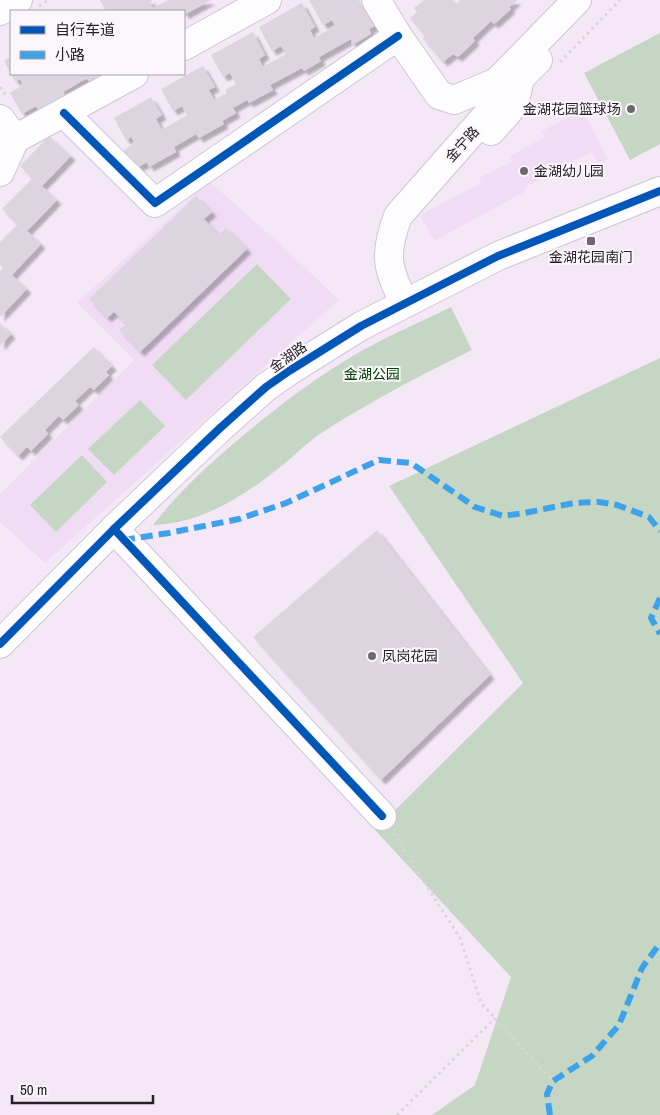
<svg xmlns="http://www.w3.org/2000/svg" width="660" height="1115" viewBox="0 0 660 1115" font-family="'Archivo Narrow','Noto Sans SC',sans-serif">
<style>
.built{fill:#f0ddf5}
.green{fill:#c6d6c4}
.building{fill:#dcd4de;filter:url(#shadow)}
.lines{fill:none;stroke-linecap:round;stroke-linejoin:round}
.minor-casing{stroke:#cfc6d2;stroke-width:30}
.path{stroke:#d8d4d9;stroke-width:3;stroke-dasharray:2.5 4;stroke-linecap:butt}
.minor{stroke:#fdfcfe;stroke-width:28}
.quiet{stroke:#3ea2eb;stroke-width:6;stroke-dasharray:12 6;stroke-linecap:butt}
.cycleway-casing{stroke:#faf6fb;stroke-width:11}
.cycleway{stroke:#0057b8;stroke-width:8}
.poi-dot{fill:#6f6671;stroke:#faf6fb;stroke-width:2}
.labels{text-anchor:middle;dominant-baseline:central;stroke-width:4;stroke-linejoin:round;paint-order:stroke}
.poi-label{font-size:14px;fill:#272029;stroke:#faf6fb;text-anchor:start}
.street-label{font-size:14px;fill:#272029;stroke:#faf6fb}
.park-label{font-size:14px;fill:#013d00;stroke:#faf6fb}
</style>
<defs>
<filter id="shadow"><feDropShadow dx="4.5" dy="4.5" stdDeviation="1" flood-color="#0004"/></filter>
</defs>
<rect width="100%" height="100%" fill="#f4e8f7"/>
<!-- built -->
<g class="built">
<path d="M582,110L608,159L598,164L591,152L525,187L526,191L434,241L420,215L481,183L479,178L512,161L510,156L545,137L542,131Z"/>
<path d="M209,181L280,244L339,300L45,563L0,522V494L134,360L77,303Z"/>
</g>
<!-- green -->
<g class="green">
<path d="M660,33V144L630,160L584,73Z"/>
<path d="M257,264L291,299L186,400L152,365Z"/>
<path d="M451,307L472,350C421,375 371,401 323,432C309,441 297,453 284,464C247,494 203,524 153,525C176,495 204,469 233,444C272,411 312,380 356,354C386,337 420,322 451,307Z"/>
<path d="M660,358V1115H432L475,1085L511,977L375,830L523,683L389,486Z"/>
<path d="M140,400L165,426L114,475L88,449Z"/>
<path d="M82,455L107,482L56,532L30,505Z"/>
</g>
<!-- building -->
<g class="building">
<path d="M100,0H153L150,2L153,8L168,0H211L184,15V11H106Z"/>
<path d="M309,0H359L364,10L374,5L383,22L369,29L371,34L352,45L351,39L319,57L321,61L304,71L302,68L270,85L273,90L249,103L247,100L233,108L236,113L222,121L224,124L199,138L196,134L174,147L176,152L149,167L147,162L135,169L124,150L135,143L131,137L126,140L114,118L151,97L162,115L156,119L162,130L187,115L182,106L173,111L161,89L203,66L215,87L209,90L214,100L227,93L225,90L236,84L230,73L223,77L211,55L253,32L265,55L259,59L263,67L286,54L281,46L272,51L259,27L302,3L315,27L310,30L314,38L335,26L332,20L323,25Z"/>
<path d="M424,0H453L456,4L460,1L459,0H517L509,7L511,9L494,24L491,21L473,38L475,41L458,57L453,54L443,62L423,39L425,36L410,18L417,12L414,8Z"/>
<path d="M11,56V74H102L89,81L87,78L63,92L65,95L38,110L36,106L22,114L10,93L23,85L20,79L15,81L4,61Z"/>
<path d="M49,136L71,156L42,186L57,200L27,231L41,244L12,275L27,289L0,317V270L3,268L0,265V242L18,224L2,209L33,178L20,166Z"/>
<path d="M196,196L212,212L204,219L219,235L226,228L247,249L140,352L119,330L126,324L114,312L107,318L89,299Z"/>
<path d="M0,323L11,334L0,346Z"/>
<path d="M94,347L112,366L106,372L109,375L94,390L90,387L75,401L79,405L63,420L59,416L45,430L48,434L31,451L27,447L18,456L0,437Z"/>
<path d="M377,530L490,675L381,780L253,637Z"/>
</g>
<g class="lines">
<defs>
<g id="minor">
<path d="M376,0L398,36L439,95L454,100L497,82"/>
<path d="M0,11L18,0"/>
<path d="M184,46L267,0"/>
<path d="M64,113L155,203L398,36"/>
<path d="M0,119L15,139"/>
<path d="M491,131L514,105L520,78L538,60"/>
<path d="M0,172L15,139L134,74"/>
<path d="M405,303C386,269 384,253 398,216L494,107L497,82L577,0"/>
<path d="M114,529L382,816"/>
<path d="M0,644L114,529L219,429L266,387L289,371L361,326L498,256L660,191"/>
</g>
</defs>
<!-- minor casing -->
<use href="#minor" class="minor-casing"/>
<!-- path -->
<g class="path">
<path d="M39,6L49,0"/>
<path d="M560,62L620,0"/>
<path d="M0,87L8,98"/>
<path d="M393,833L460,938L481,1003L553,1081"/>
<path d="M397,1115L495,1018"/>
</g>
<!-- minor -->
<use href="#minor" class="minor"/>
<!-- quiet -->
<g class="quiet">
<path d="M123,540L169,533L239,519L286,503L379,460L411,463L475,507L503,516L524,513L574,503L599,502L617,505L649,517L660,531"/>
<path d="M660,598L651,618L660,634"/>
<path d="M550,1115L547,1094L553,1081L592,1056L619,1025L642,968L660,943"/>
</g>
<defs>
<g id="cycleway">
<path d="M64,113L155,203L398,36"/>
<path d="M114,529L382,816"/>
<path d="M0,644L114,529L219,429L266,387L289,371L361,326L498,256L660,191"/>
</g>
</defs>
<!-- cycleway casing -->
<use href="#cycleway" class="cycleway-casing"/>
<!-- cycleway -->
<use href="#cycleway" class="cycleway"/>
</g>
<!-- markers -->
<g class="poi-dot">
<circle cx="631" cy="109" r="5"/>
<circle cx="524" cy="171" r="5"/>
<rect x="586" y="236" width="10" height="10" rx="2.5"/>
<circle cx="372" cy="656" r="5"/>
</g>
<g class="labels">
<!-- poi labels -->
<g class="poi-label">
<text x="621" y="109" text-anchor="end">金湖花园篮球场</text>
<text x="534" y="171">金湖幼儿园</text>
<text x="591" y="257" text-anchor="middle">金湖花园南门</text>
<text x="382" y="656">凤岗花园</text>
</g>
<!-- street labels -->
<g class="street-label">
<text transform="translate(462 144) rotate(-48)">金宁路</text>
<text transform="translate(288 357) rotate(-35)">金湖路</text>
</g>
<!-- park labels -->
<g class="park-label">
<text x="372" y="374">金湖公园</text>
</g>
</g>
<!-- legend -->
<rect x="10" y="10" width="175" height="65" fill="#faf6fb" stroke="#a6a0a7"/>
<rect x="20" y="26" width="25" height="8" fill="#0057b8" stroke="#a6a0a7"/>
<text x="55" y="35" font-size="15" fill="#272029">自行车道</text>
<rect x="20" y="51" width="25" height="8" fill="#3ea2eb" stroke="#a6a0a7"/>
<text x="55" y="60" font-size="15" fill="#272029">小路</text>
<!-- scale -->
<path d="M12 1095v8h141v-8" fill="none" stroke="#272029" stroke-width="2.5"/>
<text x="20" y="1095" font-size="15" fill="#272029" stroke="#faf6fb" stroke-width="4" paint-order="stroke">50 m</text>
</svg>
